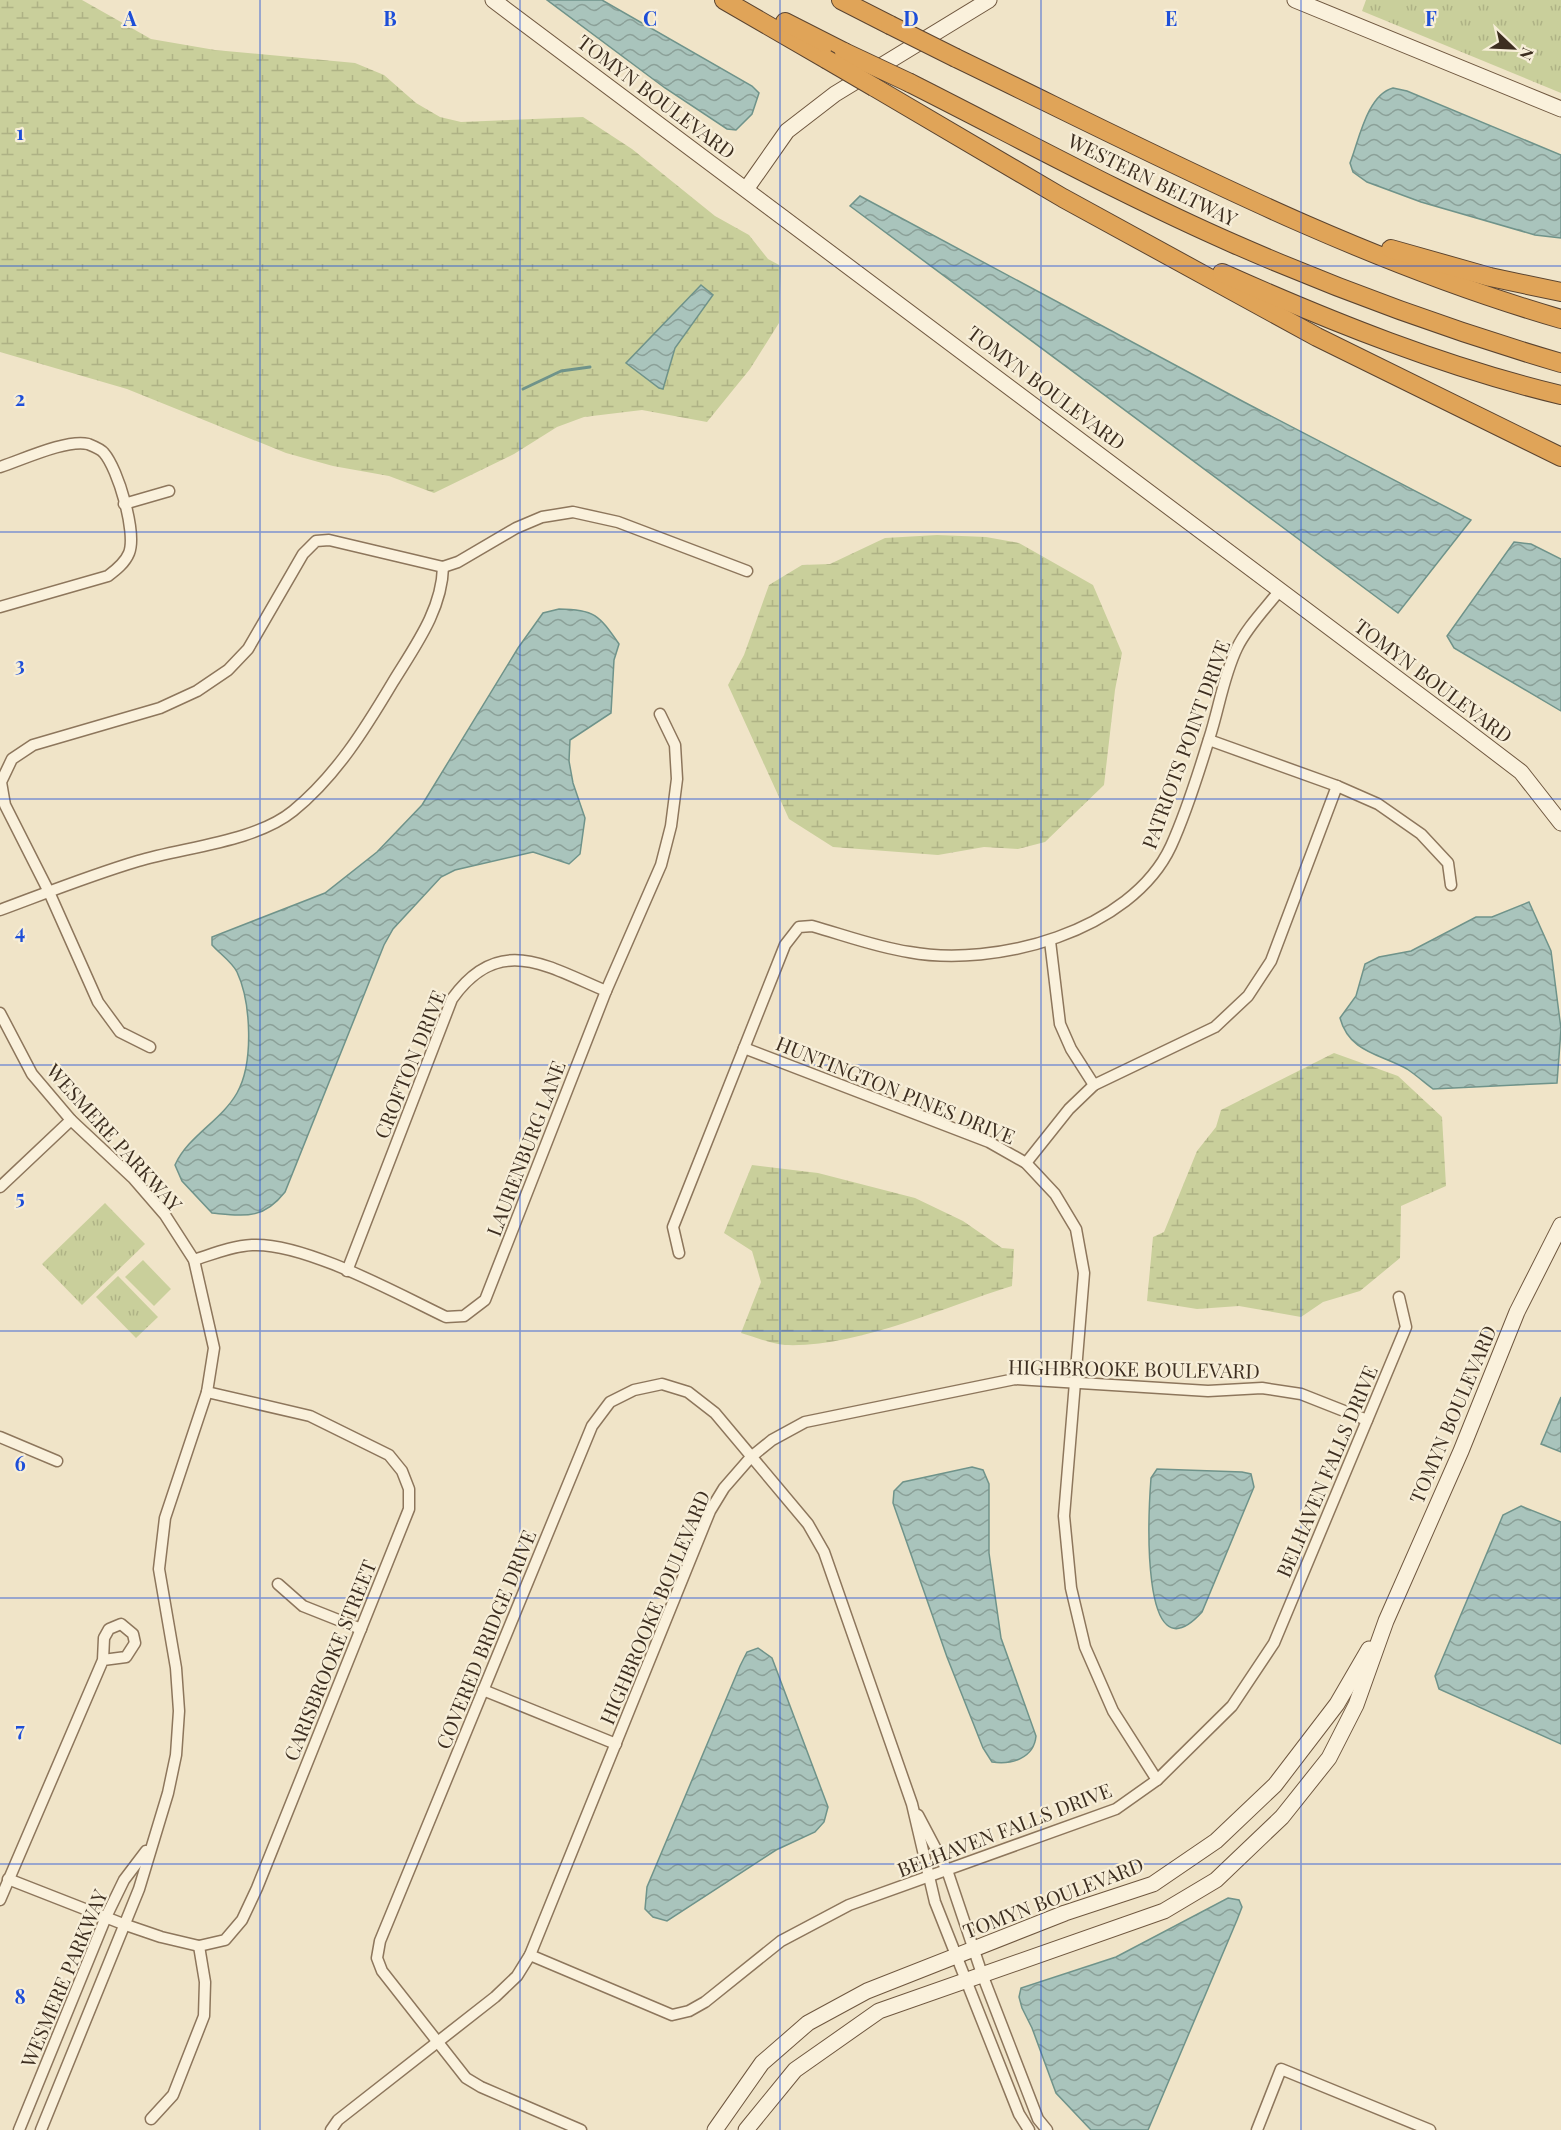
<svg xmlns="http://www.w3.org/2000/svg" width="1561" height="2130" viewBox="0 0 1561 2130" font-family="'Playfair Display',serif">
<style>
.green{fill:#c9cf9b}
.wetland{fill:url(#wetland-marsh)}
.park{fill:url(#park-tufts)}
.water{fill:url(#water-waves);stroke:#6f938a;stroke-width:1.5}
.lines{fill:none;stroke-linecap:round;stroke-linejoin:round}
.stream{stroke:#6f938a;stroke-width:3}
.street-casing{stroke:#8d765c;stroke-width:13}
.secondary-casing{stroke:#6f573f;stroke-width:17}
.highway-casing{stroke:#5b4430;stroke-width:20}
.street{stroke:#faf1dc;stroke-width:10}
.secondary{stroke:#faf1dc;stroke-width:15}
.highway{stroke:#e0a458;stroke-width:18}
.highway-bridge-casing{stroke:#5b4430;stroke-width:20;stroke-linecap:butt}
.highway-bridge{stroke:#e0a458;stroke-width:18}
.grid{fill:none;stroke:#1d4ed8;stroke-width:1.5;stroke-opacity:0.55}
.labels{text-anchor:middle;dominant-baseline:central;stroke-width:4.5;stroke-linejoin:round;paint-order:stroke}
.street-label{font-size:20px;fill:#3d2e20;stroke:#f7eed8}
.grid-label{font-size:20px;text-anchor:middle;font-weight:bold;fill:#1d4ed8;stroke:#f7eed8;stroke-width:4.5;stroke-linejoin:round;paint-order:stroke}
</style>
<defs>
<pattern id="wetland-marsh" width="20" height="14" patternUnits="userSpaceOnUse" patternTransform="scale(1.5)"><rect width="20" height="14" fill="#c9cf9b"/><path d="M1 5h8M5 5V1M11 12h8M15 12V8" fill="none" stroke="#aeb285"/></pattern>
<pattern id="park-tufts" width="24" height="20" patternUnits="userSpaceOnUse" patternTransform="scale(1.5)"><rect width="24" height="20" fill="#c9cf9b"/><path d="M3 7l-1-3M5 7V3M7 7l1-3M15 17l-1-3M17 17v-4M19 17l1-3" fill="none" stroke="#aeb285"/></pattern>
<pattern id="water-waves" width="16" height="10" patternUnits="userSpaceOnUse" patternTransform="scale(1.5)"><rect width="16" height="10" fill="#a9c4bc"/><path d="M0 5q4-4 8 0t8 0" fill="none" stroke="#8ba098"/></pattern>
</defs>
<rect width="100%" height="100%" fill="#f0e4c8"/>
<!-- green -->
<path class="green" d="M143,1260L171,1289L154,1306L125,1277Z"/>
<!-- wetland -->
<g class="wetland">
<path d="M0,0H82L151,39L215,50L355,63L384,75L416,103L440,117L461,122L583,117L632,149L715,216L749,235L768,259L781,266L779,323L750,369L707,422L642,410L584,417L557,427L514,454L434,493L389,476L333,466L286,453L127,389L0,352Z"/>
<path d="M937,535L986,537L1019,543L1093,585L1122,653L1115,690L1104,785L1045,842L1018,849L984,847L938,855L833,847L789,819L728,685L744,655L769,585L802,565L830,564L885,538Z"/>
<path d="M1334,1053L1398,1076L1442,1117L1446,1186L1401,1206L1400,1258L1360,1291L1323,1302L1301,1317L1239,1306L1197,1309L1147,1301L1153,1237L1164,1232L1197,1151L1216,1127L1221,1110Z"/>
<path d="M752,1165L818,1173L915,1198L963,1221L1002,1248L1014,1249L1012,1286C944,1307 856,1348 785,1345C771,1344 755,1337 741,1333L761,1282L752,1251L724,1233Z"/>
</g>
<!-- park -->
<g class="park">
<path d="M1366,0H1561V93L1362,11Z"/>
<path d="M105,1203L145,1244L82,1305L42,1264Z"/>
<path d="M118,1276L158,1317L136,1338L96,1297Z"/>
</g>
<!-- water -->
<g class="water">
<path d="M547,0H602L752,86L759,93L752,114L736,130L727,129L665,88Z"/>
<path d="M1393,88L1407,91L1561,155V238L1535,235L1421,202L1367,182L1353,172L1350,163C1359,140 1367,95 1393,88Z"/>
<path d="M860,196L1244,402L1471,520L1398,613L850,206Z"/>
<path d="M701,285L713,295L675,348L663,389L659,388L626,363Z"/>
<path d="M1514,542L1531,544L1561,559V711L1454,648L1447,636Z"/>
<path d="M559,609C594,609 599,615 619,644L614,660L611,713L570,740L569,761L573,783L585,818L580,854L569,864L533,852L455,870L441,877L393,929L384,945L285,1192C263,1220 245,1216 212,1213L182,1181L175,1165C188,1136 221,1121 237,1093C254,1063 251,1002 237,972C232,962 219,953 212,945V937L325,893L377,852L422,805L518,648L543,613Z"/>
<path d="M1529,902L1551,951L1561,1029L1557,1083L1433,1089C1425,1083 1416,1075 1407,1069C1380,1054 1349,1052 1340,1018L1356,996L1365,964L1379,957L1411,951L1476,917H1492Z"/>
<path d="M1561,1397V1452L1541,1444Z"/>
<path d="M972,1467L983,1470L989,1484V1553L1001,1638L1036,1736C1034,1758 1012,1765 992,1762L983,1748L947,1657L893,1503L894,1491L903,1482Z"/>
<path d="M1157,1469L1242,1472L1251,1474L1254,1487L1202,1612C1138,1683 1149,1505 1151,1478Z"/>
<path d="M1521,1506L1561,1522V1744L1439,1689L1435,1676L1503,1515Z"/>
<path d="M758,1648L772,1658L828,1807L824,1822L815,1832L776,1850L667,1921L653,1917L645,1909L647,1887L740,1666L747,1652Z"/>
<path d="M1228,1898L1239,1900L1242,1907L1237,1920L1148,2130H1091L1056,2093L1032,2028L1022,2008L1019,1997L1021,1988L1116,1957Z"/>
</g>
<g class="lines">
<!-- stream -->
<path class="stream" d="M523,389L561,371L590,367"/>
<defs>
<g id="street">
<path d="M0,467C22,460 66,439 88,444C93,446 101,449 104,453C118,469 137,533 129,553C125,563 116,570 108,576L0,607"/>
<path d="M124,504L169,491"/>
<path d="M1209,740L1337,786L1378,804L1421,834L1448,863L1451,885"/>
<path d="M0,910C46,893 91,875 138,861C184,847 255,842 293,811C336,776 365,729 393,682C415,646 442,610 443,567"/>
<path d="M1050,941L1060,1024L1071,1049L1094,1085"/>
<path d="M0,1013L32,1074L71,1120L133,1178L165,1215L194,1260L214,1348L207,1392L165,1518L159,1569L176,1668L179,1711L176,1755L168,1793L139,1889L41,2130"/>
<path d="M150,1047L120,1032L98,1002L49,892L5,805L1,782L12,759L33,745L160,708L197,691L228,670L248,649L303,554L316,541L329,540L443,567L458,562L516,528L542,517L573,512L618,522L747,571"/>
<path d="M744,1048L989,1142L1026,1163L1055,1194L1076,1229L1084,1273L1064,1516L1071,1588L1085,1647L1113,1711L1157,1780"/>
<path d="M1026,1163L1069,1109L1094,1085L1215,1027L1248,996L1271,961L1337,786"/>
<path d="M0,1187L71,1120"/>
<path d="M679,1253L673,1227L785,945L799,927L812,926C844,935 876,947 909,952C995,968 1131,932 1171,846C1186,813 1198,775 1209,739C1219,709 1223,677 1237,648C1247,627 1266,608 1280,590"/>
<path d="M194,1260C213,1254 232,1246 252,1245C304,1242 398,1294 446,1317L464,1316L485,1300L606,991L661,865L671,826L677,779L675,745L660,714"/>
<path d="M347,1271L452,999C499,933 546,966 606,991"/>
<path d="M0,1437L57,1461"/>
<path d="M278,1584L303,1606L361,1629"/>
<path d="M483,1690L616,1744"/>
<path d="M918,1815L947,1870L982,1974L1038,2119L1047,2130"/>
<path d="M8,1879L123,1924L161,1937L199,1946L225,1940L242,1920L257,1888L409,1509V1489L402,1471L389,1455L310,1416L207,1392"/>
<path d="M0,1900L103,1660L126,1657L135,1643L133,1634L121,1624L109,1629L104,1638L103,1660"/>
<path d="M530,1955L672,2015L689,2011L705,2002L781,1941L849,1905L1116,1809L1157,1780L1232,1706L1274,1643L1406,1327L1399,1297"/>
<path d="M151,2119L173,2095L204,2016L205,1982L199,1946"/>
<path d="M19,2130L106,1917L124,1880L146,1851"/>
<path d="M331,2130L338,2120L495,1997L517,1976L530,1955L710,1511L724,1488L751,1457L772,1440L805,1422L1015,1379L1208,1391L1262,1388L1301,1394L1367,1420"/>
<path d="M581,2130L481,2087L466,2078L382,1971L377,1958L380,1941L592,1426L610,1402L634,1390L662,1384L688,1392L715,1413L808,1524L824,1552L912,1804L935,1902L1019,2114L1029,2130"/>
<path d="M1257,2130L1281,2069L1430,2130"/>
</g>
<g id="secondary">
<path d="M493,0L1462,727L1521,772L1561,823"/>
<path d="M1295,0L1561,109"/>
<path d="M747,188L787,131L835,94L989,0"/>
<path d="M715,2130L762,2063L808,2023L867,1991L1065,1913L1153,1884L1216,1841L1275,1785L1337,1704L1369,1649"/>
<path d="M746,2130L795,2070L879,2011L1164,1911L1216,1880L1282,1817L1329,1758L1356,1705L1386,1621L1461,1451L1517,1312L1561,1225"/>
</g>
<g id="highway">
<path d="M724,0L826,59"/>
<path d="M841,0L890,25"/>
<path d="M785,22L844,52"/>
<path d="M956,58C1153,153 1350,258 1561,319"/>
<path d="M910,83C1017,137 1123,195 1232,243C1339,290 1449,330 1561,363"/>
<path d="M874,87L1063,198L1317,337L1561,457"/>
<path d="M1391,249L1490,277L1561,292"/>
<path d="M1222,273C1332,322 1444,367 1561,395"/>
</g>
</defs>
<!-- street casing -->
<use href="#street" class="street-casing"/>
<!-- secondary casing -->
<use href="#secondary" class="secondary-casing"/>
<!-- highway casing -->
<use href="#highway" class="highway-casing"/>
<!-- street -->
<use href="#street" class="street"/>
<!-- secondary -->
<use href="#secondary" class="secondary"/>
<!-- highway -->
<use href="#highway" class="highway"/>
<defs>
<g id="highway-bridge">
<path d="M890,25L956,58"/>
<path d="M844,52L910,83"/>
<path d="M826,59L874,87"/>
</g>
</defs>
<!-- highway-bridge casing -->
<use href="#highway-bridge" class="highway-bridge-casing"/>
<!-- highway-bridge -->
<use href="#highway-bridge" class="highway-bridge"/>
</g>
<!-- grid -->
<path class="grid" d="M260,0V2130M520,0V2130M780,0V2130M1041,0V2130M1301,0V2130M0,266H1561M0,532H1561M0,799H1561M0,1065H1561M0,1331H1561M0,1598H1561M0,1864H1561"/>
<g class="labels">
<!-- street labels -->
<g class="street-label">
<text transform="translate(657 96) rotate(37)">TOMYN BOULEVARD</text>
<text transform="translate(1153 179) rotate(26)">WESTERN BELTWAY</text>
<text transform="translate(1047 387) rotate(37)">TOMYN BOULEVARD</text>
<text transform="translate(1434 680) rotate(37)">TOMYN BOULEVARD</text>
<text transform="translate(1185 744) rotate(-70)">PATRIOTS POINT DRIVE</text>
<text transform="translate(409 1064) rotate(-68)">CROFTON DRIVE</text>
<text transform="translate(896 1089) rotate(22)">HUNTINGTON PINES DRIVE</text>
<text transform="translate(115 1137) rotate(48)">WESMERE PARKWAY</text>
<text transform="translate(525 1148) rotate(-69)">LAURENBURG LANE</text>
<text transform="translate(1134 1368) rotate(1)">HIGHBROOKE BOULEVARD</text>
<text transform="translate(1452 1414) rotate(-67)">TOMYN BOULEVARD</text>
<text transform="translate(1326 1471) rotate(-67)">BELHAVEN FALLS DRIVE</text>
<text transform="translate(654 1607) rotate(-67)">HIGHBROOKE BOULEVARD</text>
<text transform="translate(485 1639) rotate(-68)">COVERED BRIDGE DRIVE</text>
<text transform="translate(329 1660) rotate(-68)">CARISBROOKE STREET</text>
<text transform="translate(1004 1829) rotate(-21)">BELHAVEN FALLS DRIVE</text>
<text transform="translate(1053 1897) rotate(-21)">TOMYN BOULEVARD</text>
<text transform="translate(63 1978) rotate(-67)">WESMERE PARKWAY</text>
</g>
</g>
<g class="grid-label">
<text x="130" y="26">A</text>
<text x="390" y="26">B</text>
<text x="650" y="26">C</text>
<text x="911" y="26">D</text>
<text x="1171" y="26">E</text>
<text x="1431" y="26">F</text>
<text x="20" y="140">1</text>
<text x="20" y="406">2</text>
<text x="20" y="672">3</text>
<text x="20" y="939">4</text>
<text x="20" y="1205">5</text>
<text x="20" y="1471">6</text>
<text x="20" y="1737">7</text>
<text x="20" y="2004">8</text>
</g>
<!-- north arrow -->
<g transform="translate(1513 48) rotate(113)" stroke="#f7eed8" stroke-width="4.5" paint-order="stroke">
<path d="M0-4.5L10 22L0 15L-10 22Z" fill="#3d2e20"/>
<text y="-9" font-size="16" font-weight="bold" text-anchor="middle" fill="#3d2e20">N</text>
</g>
</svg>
